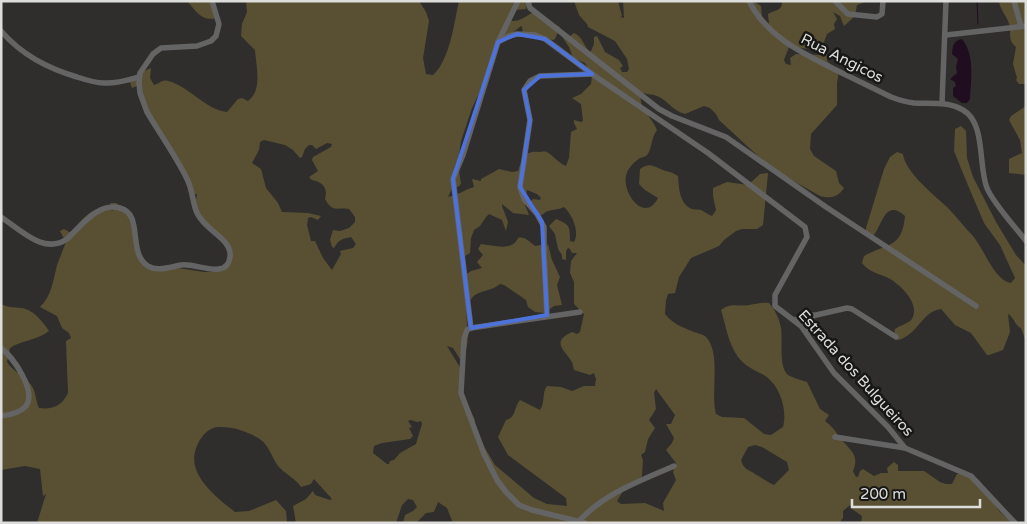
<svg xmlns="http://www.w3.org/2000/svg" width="1027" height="524" viewBox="0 0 1027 524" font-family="'Varela Round',sans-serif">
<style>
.green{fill:#595033;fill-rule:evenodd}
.water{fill:#200d1f}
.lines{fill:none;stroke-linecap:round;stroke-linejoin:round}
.stream{stroke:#200d1f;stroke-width:1}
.minor{stroke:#656465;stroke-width:5.5}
.marked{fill:none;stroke:#4d72d9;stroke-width:4;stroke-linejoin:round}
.labels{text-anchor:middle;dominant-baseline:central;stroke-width:5;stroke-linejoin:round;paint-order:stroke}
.street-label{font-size:15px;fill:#dddddb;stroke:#171716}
</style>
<rect width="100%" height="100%" fill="#2f2e2c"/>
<!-- green -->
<g class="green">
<path d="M187,1H213L216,18C202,22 196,11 187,1Z"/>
<path d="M246,1H419L426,12L429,21L423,58L426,74L433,75C450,60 454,23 459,1H528L526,9L515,10L511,21C522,22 528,13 538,11L551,22L560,27L555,39L553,40L523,33L522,27L521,26L501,42L493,50L495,61L472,108L461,141L458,164L461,184L458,187H453L448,197C458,195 464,190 474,187L472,179L481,181V179L499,169L512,172L518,171C522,160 524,150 539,152C541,152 544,151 547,152C554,156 558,163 566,166L569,158L571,132L577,129L574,123V120L581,122L583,121L581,104L572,98L581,94L591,84L592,76L585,63L573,58L569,47L561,35L569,37L574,33C583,37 584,46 590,53L594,44V37L597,36L605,52L619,60L623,66L620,68L622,72H627L629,69L627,59L615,41L588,27L587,24L579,15L574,1H618L622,16L620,17L624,18L623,1H753L761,6L762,17L769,24L768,14C775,10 783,11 782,1H868L857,5L855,16L844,26L840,16L833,12L837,19L834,24L835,29L827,34L824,42L810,49L789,47L784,60L786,64L791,65L790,58L796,54L820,55L827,53V61L839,71L837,83V105L811,134L810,149L814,156L836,171L839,183L844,188C838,197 831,199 820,196L783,175L758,156L719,120L716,114L710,108L704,106L685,114C671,110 668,100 657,96C652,94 646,94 641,93C638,109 652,117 657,130C651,137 652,150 647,155C645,157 642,157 640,158C634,162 627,169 626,176C622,193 645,224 658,198L645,190L639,184L640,169C650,162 653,166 663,170C669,172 672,172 678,176C679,187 679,204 692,209C695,210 698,209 701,210C705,212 707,214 712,216L716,210L713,196V188L727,182L748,185L760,174L768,173L763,225L757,229H742L736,231L724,240L719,246L691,258L679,277L675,293L668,294L666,300L665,314C673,324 682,327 694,332C697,333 702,334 705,336C722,352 710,392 716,414L722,417L744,418L764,434L771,435L783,427C788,409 779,381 760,373C752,369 744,365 738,357C728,343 726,326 721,310C731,302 738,307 749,305C756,304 761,302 769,303C775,310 779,318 781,328C783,340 778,366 788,375C793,378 801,380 807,382L820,409L829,415L825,421C833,427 835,431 841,439C850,450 860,455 853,471L856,477H858L860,471L863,469L874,476L881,473H888L887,468L894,462L898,465V471H924L940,482L946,484H952L957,474H970L979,480L999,511L1012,523H861L862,516L852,509L850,505L843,511V518L839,523H453L447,508L438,502L434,512L426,513L416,523H403L405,515L413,511L417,507L413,500L408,499L402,505L396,523H296L293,506L306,499L313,491L315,495L330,500L332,499L314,479L311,484L301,487C295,478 285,474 278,466C272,458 270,447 261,440C250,432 232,426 218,427C202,428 191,452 195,466C200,485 220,500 235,512L249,511L276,500L286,511L287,523H37L46,494L43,496L40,469L25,466L1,470V304C9,308 14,307 21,308C33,309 43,322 49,331C38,340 22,340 10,348L7,362C13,372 28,377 33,388C36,394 36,402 39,408C52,410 62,406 68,393L66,341L71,338L69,333L62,328L57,316L40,307C52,295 53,281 57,265C60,257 63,250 66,242L60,231L64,229L71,233C82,220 94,202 113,211L110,203H116L127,211L141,257L148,269L178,268L204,272L219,271L229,259L227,246L204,223L195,206L197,194H194L151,122L137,86L132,88L130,82L134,76L151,68L150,78L154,85C159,84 162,79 168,81C187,85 206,110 227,112L238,99L242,98L248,101C263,90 256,66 255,50L241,36L242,24L247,12ZM264,140L285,145L293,150L300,158L302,157L305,149L309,145H312L316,149L327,143L332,144L331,147L313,157L312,160L318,171L309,177L312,180C323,182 328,188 325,199C333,213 335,207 349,209L355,217V222L349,228L340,231L333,230L330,240L332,247L334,248C339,239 342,239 351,237L356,244L353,248L340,251L341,254L332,270L323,258L315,241H311L307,225L308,218L311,217L318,220L321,216L308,213L282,212L278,203L266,188L261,169L252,163L259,150L260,142ZM527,190L537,194L541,198L540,200L533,199L530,202L539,214L542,215C549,208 556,211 564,207C572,214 580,232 574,242L570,241C570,226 570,225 556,219L549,226L555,234L558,249L562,255V259L566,260V251L568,248L570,249L572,253H577L571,261L570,273L574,282V304L584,314L580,332L577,334L572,332C549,342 567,352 572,362C573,364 573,367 574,370L590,375L594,373L596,379L595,386H584L572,391L561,387L547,386C542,392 545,403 540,410L520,400C514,407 516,418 506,420L498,437L508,455L566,498L567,506L547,504L534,498L495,465L473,428L475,420L462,392L461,369L447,346L453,348L460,359C478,343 456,309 475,295C482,290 492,291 500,284L504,285L526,300L528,307L535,312L544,313L554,306L562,305L557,285L560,277L552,260L548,244L544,249L541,245L535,246C530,242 524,236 518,238C512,252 493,245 481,244L478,249L483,255L477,262L482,268L471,271L465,275V256L470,253L471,238L474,230L480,226L486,217L489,214L502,220L506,231L508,222L502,206V204L513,213L529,215L525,205ZM656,389L675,415L671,424H666L674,438L672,443L666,450L676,463L673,472L676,480L663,503L664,511L645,503L621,504L617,501L623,491L639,480L642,476L643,460L641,455L645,452L648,439L655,428L649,420L656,409L654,393ZM411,420L417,422L421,421L422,424L416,444L400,453L394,460L390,461L389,464H387L373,453L374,446L382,443L410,439L413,436L409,428L412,427L408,421ZM755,445L762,447L787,462L789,470L774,485C767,482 762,478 755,474C748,469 744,470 741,460L748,447Z"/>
<path d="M999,1H1026V84H1019L1016,80L1017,78L1013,64L1016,47C1007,39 1012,34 1009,24C1007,16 1000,10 999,1Z"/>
<path d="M1026,106V175L1009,173V159L1022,153L1020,140L1009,120L1011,116Z"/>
<path d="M961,126L966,131L967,158L973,177L996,222L1016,255L1026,266V342L1021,328C1015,326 1014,317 1008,314L1010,332L1003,350L989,355H987L971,333L955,325L941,309C922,311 917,336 898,340L894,335L895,329C900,325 908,324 912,319C920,304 903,288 892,280C881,273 870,274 862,263L864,256C887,243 902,249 905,216C884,197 882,228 872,237L866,234V228L884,169L890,157L897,152L903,154C905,172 934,195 947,207C956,216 964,227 973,236C984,249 994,280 1011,283L1015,278L1000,245L984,223L967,183L954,151L955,129Z"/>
</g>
<!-- water -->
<path class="water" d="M962,39C975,55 971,79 970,99L967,103H962L953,96V88L956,86L955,82L950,79L957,73L956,67L958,59L952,54C953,45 953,41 962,39Z"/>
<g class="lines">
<!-- stream -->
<path class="stream" d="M977,1L978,24"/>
<!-- minor -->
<g class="minor">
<path d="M528,1L530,8L659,109L672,116L726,137L826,207L976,306"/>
<path d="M749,1C767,37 802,53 836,70C854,79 873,88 891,97C899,100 906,102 914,103C930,104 947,101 963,110C986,123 978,166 987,188C993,203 1016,228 1026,241"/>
<path d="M835,1L848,14L877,17L882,14L883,1"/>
<path d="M1014,1L1021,26"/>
<path d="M1,31C22,55 47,68 77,77C86,80 95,83 104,83C115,84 128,80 139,77"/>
<path d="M946,35L1026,26"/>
<path d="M498,42L509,36L517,34L535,35L545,39L592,74L708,153L805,227L807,237L775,295V306L801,326L834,373L888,427L905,448L971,476L1015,523"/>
<path d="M942,103L946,1"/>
<path d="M1,217C21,230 44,255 67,239C81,226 98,202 120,208C144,214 127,253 148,266C157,272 170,267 181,265C195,262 227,281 230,257C231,250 228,245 223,240C215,232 202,224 197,213C192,202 193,189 186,177C175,155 160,134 147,112L140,93L139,83L140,73L153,54L161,48L197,46L211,41L216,36L219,24L212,1"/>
<path d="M547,315L544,254V227L537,214L524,199L520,187L530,120L524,90L530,81L540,76L592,74"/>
<path d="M794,320L847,308L852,309L896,337"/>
<path d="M471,328L453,179L463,155L498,42L518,1"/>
<path d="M471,328L467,330L464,339L461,393L484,454L497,480L506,492L519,505L532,510L585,523"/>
<path d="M471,328L580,312"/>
<path d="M807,333L813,315"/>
<path d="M1,348C13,357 37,391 26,406C20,413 10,415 1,416"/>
<path d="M835,437L905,448"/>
<path d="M579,521C605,493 640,481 674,466"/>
</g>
</g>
<!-- marked area -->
<path class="marked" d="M517,34L545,39L592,74L540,76L524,90L530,120L520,187L542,222L547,315L471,328L453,179L498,42Z"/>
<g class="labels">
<!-- street labels -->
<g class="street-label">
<text transform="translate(842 58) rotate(27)">Rua Angicos</text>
<text transform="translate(856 373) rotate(48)">Estrada dos Bulgueiros</text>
</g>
</g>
<!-- border -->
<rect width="1027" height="524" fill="none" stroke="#dddddb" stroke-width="5"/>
<!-- scale -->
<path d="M852 499v8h128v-8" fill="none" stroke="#dddddb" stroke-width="2.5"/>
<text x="860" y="499" font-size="15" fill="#dddddb" stroke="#171716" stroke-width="4" paint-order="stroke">200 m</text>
</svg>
